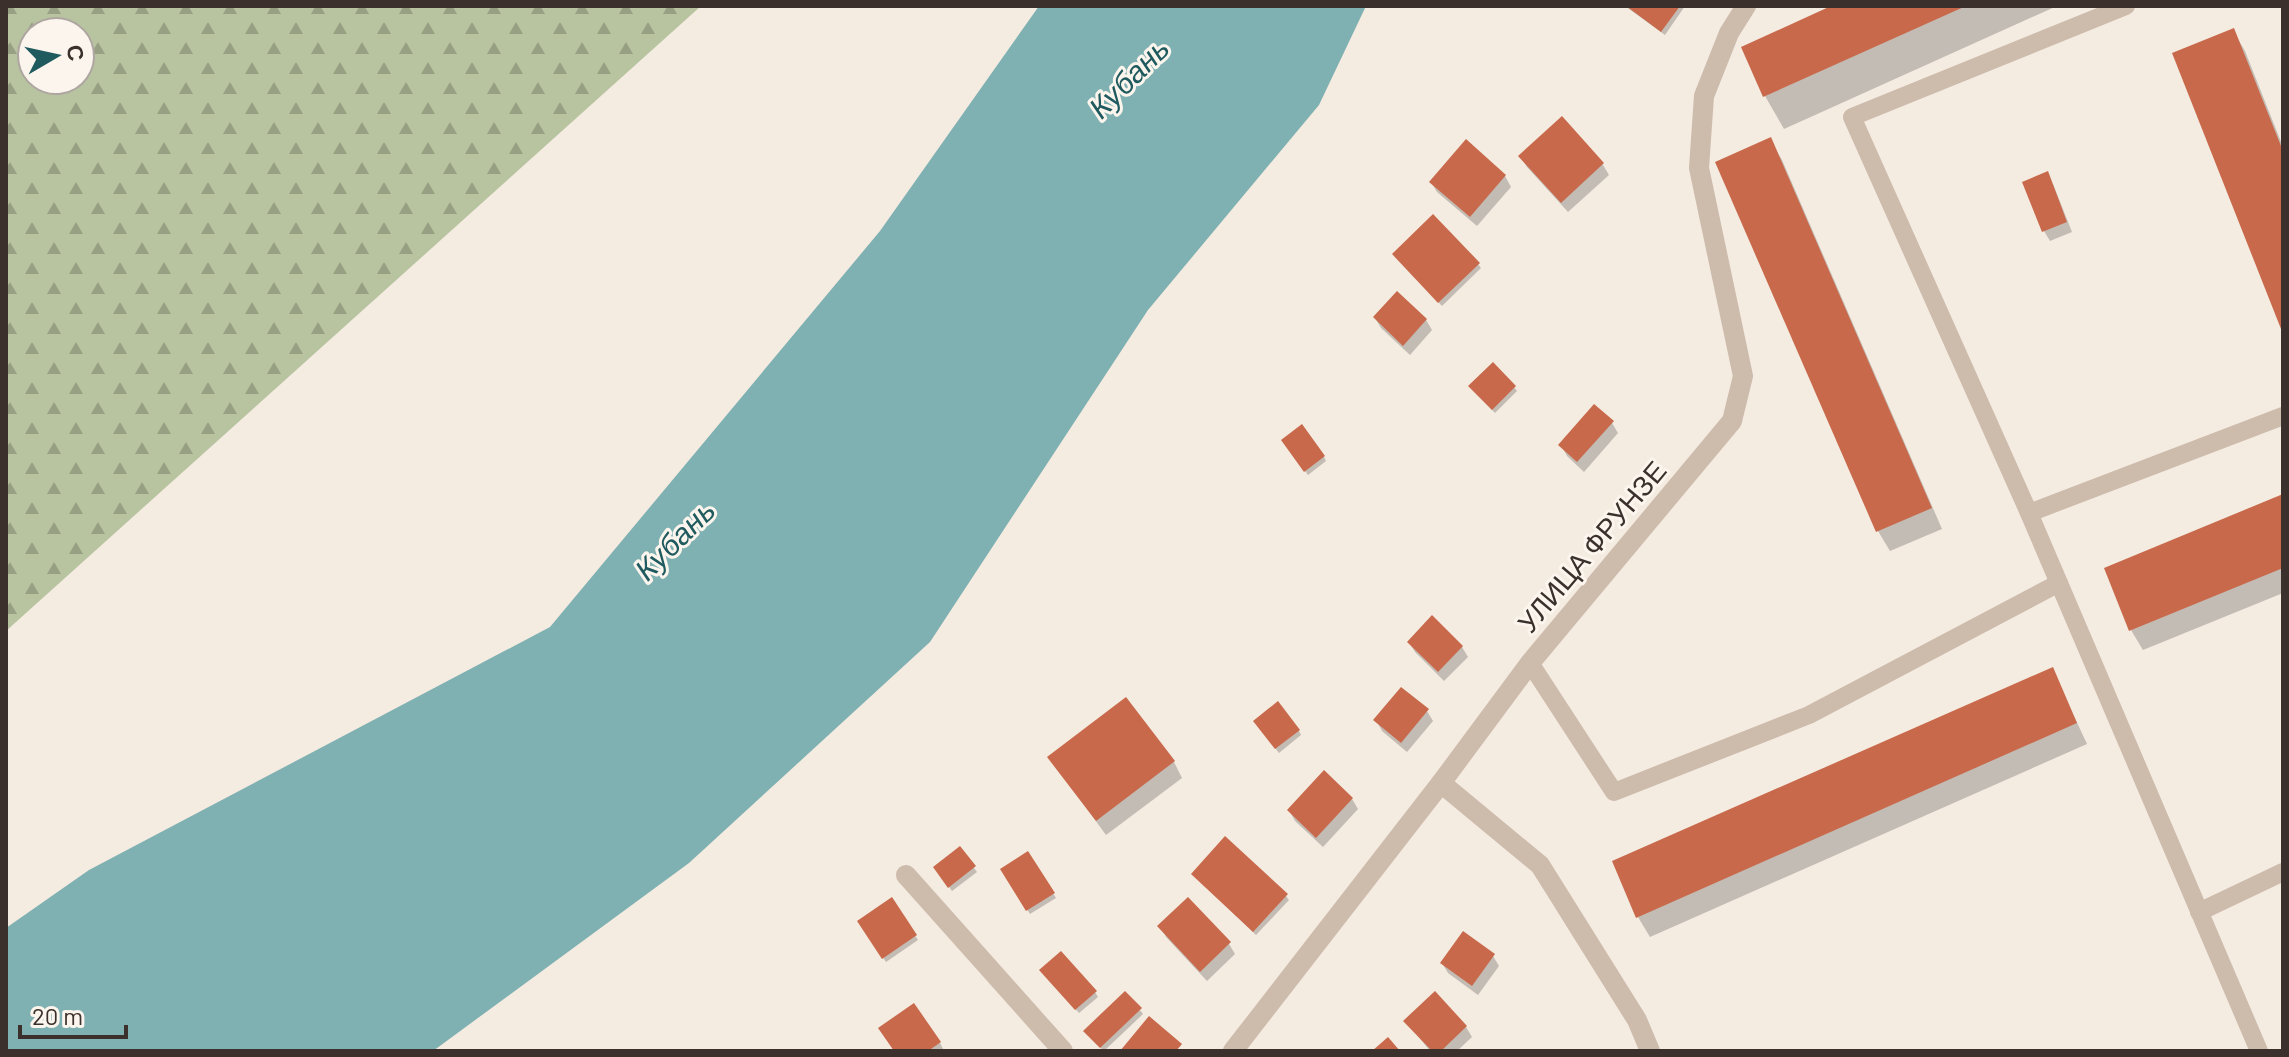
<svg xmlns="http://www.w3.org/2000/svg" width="2289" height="1057" viewBox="0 0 2289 1057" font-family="Barlow,sans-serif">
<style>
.forest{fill:url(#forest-firs);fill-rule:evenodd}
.water{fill:#7fb0b2}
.shadow{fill:#0003}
.building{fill:#c8694b}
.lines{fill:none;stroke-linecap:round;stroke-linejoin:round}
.lane{stroke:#cdbbac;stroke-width:18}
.street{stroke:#cdbbac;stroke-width:20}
.labels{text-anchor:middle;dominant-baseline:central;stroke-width:6;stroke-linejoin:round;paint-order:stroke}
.street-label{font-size:28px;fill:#3b302b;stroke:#fbf5ee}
.water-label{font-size:30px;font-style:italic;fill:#1f5a5e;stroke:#fbf5ee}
</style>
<defs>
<pattern id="forest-firs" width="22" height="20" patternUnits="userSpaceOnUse" patternTransform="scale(2)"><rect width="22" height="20" fill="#b8c4a0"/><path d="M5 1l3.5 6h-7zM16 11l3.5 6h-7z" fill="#97a083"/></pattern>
</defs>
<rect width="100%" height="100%" fill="#f4ebe1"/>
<!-- forest -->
<path class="forest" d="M6,6H701L6,631ZM32,32H80V80H32Z"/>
<!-- water -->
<path class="water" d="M1039,6H1366L1319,105L1148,310L930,642L689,863L433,1051H6V928L89,870L550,627L880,231Z"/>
<!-- shadow -->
<g class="shadow">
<path d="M1625,6H1685L1665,35Z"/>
<path d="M1836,6H2057L1784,129L1765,96L1743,48Z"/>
<path d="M2233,31L2245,51L2283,147V329Z"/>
<path d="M1562,119L1603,165L1609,175L1568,212L1527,167L1521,157Z"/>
<path d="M1770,140L1782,160L1942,529L1890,551L1878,531L1718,163Z"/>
<path d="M1505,176L1511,187L1477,226L1437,192L1431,182Z"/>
<path d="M2053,184L2072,232L2050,241L2044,231Z"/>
<path d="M1394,255L1478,264L1481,268L1442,306Z"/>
<path d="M1375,318L1426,320L1432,330L1410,355L1381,328Z"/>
<path d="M1514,387L1517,391L1495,413L1474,391Z"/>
<path d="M1612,423L1618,433L1584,472L1567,456L1561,445Z"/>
<path d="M1286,445L1324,457L1326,461L1308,475Z"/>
<path d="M2283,497V593L2143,650L2131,630Z"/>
<path d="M1409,642L1462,647L1468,657L1444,681L1415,652Z"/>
<path d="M2052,669L2087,744L1650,937L1638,917Z"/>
<path d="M1427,711L1433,721L1407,752L1382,731L1376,720Z"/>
<path d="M1258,726L1299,731L1301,735L1279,753Z"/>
<path d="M1049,757L1174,762L1182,778L1106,835Z"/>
<path d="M1352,799L1358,809L1323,847L1295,821L1289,810Z"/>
<path d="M960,849L977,872L952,891L938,872Z"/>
<path d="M1028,853L1056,898L1030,914L1002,869Z"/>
<path d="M1193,874L1286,896L1289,900L1256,935Z"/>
<path d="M891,900L918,940L886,962L859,921Z"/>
<path d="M1160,926L1229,944L1235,954L1207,981L1166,937Z"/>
<path d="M1493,956L1499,966L1478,995L1448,973L1442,963Z"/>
<path d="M1044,975L1095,992L1098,997L1079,1013Z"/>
<path d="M1140,1010L1143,1014L1104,1051L1089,1036Z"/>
<path d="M1406,1021L1466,1027L1472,1037L1457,1051H1430Z"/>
<path d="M940,1043L944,1051H895Z"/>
</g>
<!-- building -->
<g class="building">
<path d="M1626,6H1680L1661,32Z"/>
<path d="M1831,6H1966L1763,97L1741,47Z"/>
<path d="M2234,28L2283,151V334L2172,53Z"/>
<path d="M1562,116L1604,163L1561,203L1518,156Z"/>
<path d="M1771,137L1932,508L1876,532L1715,162Z"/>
<path d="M1466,139L1506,175L1470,217L1429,182Z"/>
<path d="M2048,171L2067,222L2042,232L2022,182Z"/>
<path d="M1433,214L1480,263L1438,303L1392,254Z"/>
<path d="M1397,291L1427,319L1403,346L1373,317Z"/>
<path d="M1493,362L1516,386L1492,410L1468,386Z"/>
<path d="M1594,404L1614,421L1577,462L1558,445Z"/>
<path d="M1302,424L1325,456L1304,472L1281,440Z"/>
<path d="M2283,494V568L2129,631L2104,568Z"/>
<path d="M1432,615L1463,646L1438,672L1407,642Z"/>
<path d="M2053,667L2077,723L1636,918L1612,861Z"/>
<path d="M1401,687L1429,709L1401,743L1373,720Z"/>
<path d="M1126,697L1175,761L1096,821L1047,757Z"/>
<path d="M1278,701L1300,730L1275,749L1253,721Z"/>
<path d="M1324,770L1353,798L1316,838L1287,810Z"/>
<path d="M1225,836L1288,894L1253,932L1191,874Z"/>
<path d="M960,846L976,866L948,888L933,867Z"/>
<path d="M1028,851L1055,893L1026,911L1000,869Z"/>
<path d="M892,897L917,935L882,959L857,921Z"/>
<path d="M1188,897L1231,942L1200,972L1157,926Z"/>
<path d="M1463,931L1495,954L1472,986L1440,963Z"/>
<path d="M1061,951L1097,991L1075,1010L1039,970Z"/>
<path d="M1125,991L1142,1008L1100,1048L1083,1031Z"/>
<path d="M1435,991L1467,1026L1441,1051H1432L1403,1021Z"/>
<path d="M914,1003L941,1042L928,1051H894L878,1028Z"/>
<path d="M1149,1016L1182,1044L1176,1051H1120Z"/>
<path d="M1388,1037L1400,1051H1372Z"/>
</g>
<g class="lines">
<!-- lane -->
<g class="lane">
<path d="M2126,6L1852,117L2029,513L2259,1051"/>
<path d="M2029,513L2283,416"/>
<path d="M1530,663L1614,792L1809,715L2059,583"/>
<path d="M2199,912L2283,872"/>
</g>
<!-- street -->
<g class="street">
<path d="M1441,783L1540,865L1637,1020L1650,1051"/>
<path d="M906,875L1063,1051"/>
<path d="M1233,1051L1441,783L1530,663L1732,421L1743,376L1699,168L1704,96L1729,33L1746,6"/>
</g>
</g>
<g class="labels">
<!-- street labels -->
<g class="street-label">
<text transform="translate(1591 546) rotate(-50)">УЛИЦА ФРУНЗЕ</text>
</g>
<!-- water labels -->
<g class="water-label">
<text transform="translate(1128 77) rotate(-45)">Кубань</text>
<text transform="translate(674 539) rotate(-45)">Кубань</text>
</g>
</g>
<!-- border -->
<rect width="2289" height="1057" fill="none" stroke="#3b302b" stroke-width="16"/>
<!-- north arrow -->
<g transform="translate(56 56) rotate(81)"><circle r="38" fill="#fbf5ee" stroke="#aea6a0" stroke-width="2"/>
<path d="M0-6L14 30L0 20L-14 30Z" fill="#1f5a5e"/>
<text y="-12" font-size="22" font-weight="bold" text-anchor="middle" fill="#3b302b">С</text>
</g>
<!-- scale -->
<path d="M20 1025v12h106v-12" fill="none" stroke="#3b302b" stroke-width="4"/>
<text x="32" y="1025" font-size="24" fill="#3b302b" stroke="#fbf5ee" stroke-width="6" paint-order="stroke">20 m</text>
</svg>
